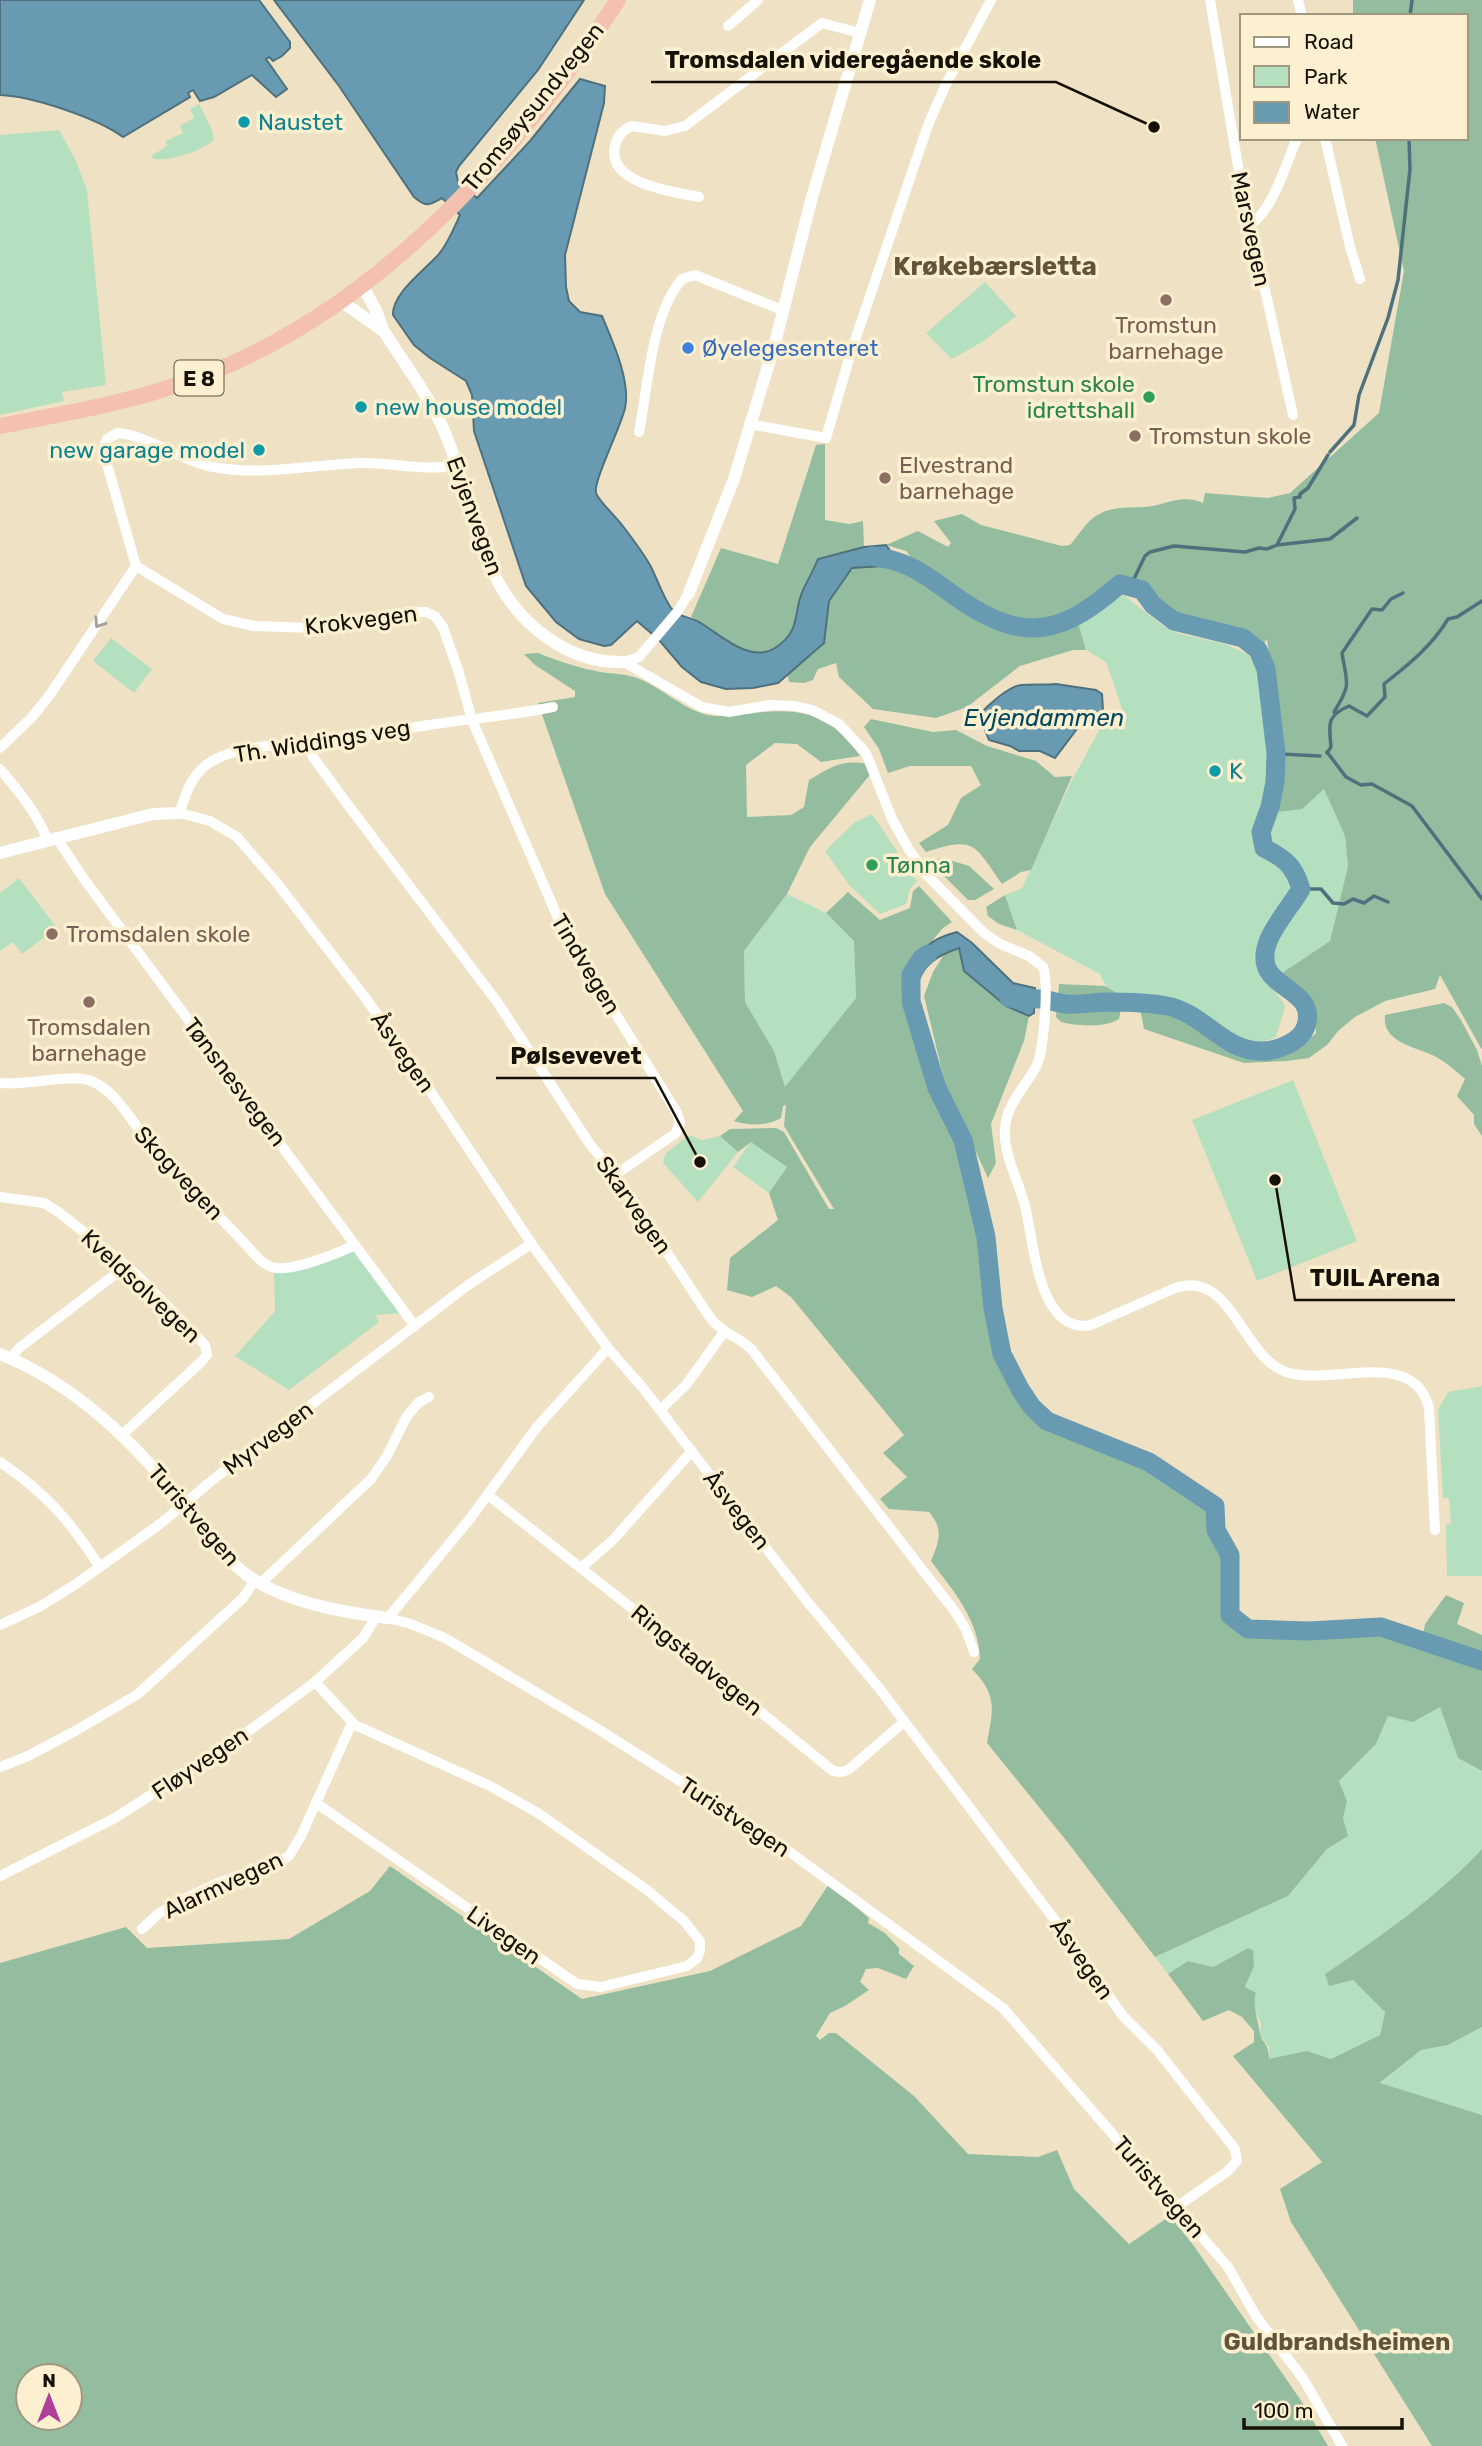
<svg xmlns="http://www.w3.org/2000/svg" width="1482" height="2446" viewBox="0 0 1482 2446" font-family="Rubik,sans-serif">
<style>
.green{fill:#b5e0c0}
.forest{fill:#93bd9e;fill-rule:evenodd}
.water{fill:#689ab1;stroke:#4f717e;stroke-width:2}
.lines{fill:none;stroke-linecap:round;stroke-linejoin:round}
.stream{stroke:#4f717e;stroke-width:3.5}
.river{stroke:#689ab1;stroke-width:19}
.minor{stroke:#fff;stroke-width:10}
.tertiary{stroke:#fff;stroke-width:12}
.trunk{stroke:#f4c0b0;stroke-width:16}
.oneway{stroke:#a1a09b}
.culture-dot{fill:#0f9aa8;stroke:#fdf0d1;stroke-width:2.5}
.education-dot{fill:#8d6e63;stroke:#fdf0d1;stroke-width:2.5}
.shop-dot{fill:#3f7fe0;stroke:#fdf0d1;stroke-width:2.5}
.leisure-dot{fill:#2e9e5b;stroke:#fdf0d1;stroke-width:2.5}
.labels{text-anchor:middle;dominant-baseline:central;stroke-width:7;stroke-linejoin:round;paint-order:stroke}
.shield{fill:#fdf0d1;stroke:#5b5443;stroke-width:2}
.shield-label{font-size:21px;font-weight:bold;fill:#151106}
.street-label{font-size:23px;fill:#151106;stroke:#fdf0d1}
.culture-label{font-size:23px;fill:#0d838f;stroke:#fdf0d1;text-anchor:start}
.education-label{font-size:23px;fill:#785e54;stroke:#fdf0d1;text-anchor:start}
.shop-label{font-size:23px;fill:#366cbe;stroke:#fdf0d1;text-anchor:start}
.leisure-label{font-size:23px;fill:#27864d;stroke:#fdf0d1;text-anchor:end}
.water-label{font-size:24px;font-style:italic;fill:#004860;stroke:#fdf0d1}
.neighbourhood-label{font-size:24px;font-weight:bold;fill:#60543a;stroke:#fdf0d1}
.quarter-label{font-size:26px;font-weight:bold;fill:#60543a;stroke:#fdf0d1}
.leader{fill:none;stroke:#151106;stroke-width:2.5}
.callout-dot{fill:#151106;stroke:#fdf0d1;stroke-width:2.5}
.callout-label{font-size:24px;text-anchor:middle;font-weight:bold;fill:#151106;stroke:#fdf0d1;stroke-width:7;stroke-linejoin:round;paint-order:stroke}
</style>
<rect width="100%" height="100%" fill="#efe2c4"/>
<!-- green -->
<g class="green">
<path d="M199,104L213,132V141C197,152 173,161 154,159L151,156L167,146L166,141L183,133L180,126L194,118L190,109Z"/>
<path d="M59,130L76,161L87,190L106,385L62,392L64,401L0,415V135Z"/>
<path d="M985,282L1016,316L982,342L952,359L926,333Z"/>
<path d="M1124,595L1163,626L1181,634L1225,644L1247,654L1255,664L1262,677L1271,757L1262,811L1280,812L1324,789L1345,836L1348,866L1330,941L1282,973L1261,977L1282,1000L1285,1007L1276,1037C1241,1055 1218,1022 1190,1005C1180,999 1160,995 1148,995C1137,995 1126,999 1116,994C1107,990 1104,983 1100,974L1017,930L1005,895L1022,888L1070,784L1103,723L1126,730L1120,702L1106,662L1086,650L1077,619Z"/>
<path d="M111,638L152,669L134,693L93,661Z"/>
<path d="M872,814L917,881L910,889L906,904L880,914L849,885L825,851L854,823Z"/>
<path d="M19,878L57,928L22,954L13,942L0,951V893Z"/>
<path d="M787,894L826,913L854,941L856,998L785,1088L774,1051L745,1002L744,951Z"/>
<path d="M1293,1080L1357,1241L1257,1281L1192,1120Z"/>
<path d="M689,1135L702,1140L720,1136L738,1152L698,1202L663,1163L665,1154Z"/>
<path d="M751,1141L787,1167L769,1193L733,1167Z"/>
<path d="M355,1251L403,1313L375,1315L379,1322L289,1390L235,1356L275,1311L274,1271Z"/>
<path d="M1482,1386V1576H1447L1446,1525L1451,1523L1449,1498H1443L1438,1410L1448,1392Z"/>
<path d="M1440,1707L1458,1758L1482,1771V1849C1437,1897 1380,1937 1325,1974L1353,1980L1385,2011L1380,2035L1331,2059L1307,2051L1269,2060V2047L1260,2035L1261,2024L1245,1987L1254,1966L1248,1948L1213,1967L1188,1961L1168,1974L1155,1957L1288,1896L1327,1849L1348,1836L1343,1818L1347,1801L1339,1781L1376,1744L1388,1716Z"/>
<path d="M1482,2027V2115L1380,2084L1421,2050L1448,2045Z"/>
</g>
<!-- forest -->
<g class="forest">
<path d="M1353,0H1482V1050L1440,975L1435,989L1385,1001L1355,1017L1338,1031L1328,1044L1309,1058L1287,1061L1244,1063L1144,1029L1140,1008L1169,1013L1186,1021L1215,1044L1243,1057L1275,1055L1302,1045L1316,1033C1313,998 1309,995 1282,973L1330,941L1348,866L1345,836L1324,789L1302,809L1277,812L1283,762L1267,639L1259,650L1243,637L1175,620L1153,605L1142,589L1120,582L1087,609L1060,621L1032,628L1001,620L967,602L922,571L906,551L886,545L918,531L948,547L951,543L934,521L962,514L981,525L1062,546L1070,545C1078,536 1086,522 1096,516C1111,506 1127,508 1144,507C1165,506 1181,493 1203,503L1205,493L1268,498L1290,493L1379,413L1404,271L1375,138H1466V16H1353Z"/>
<path d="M825,444V520L850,524L863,521L864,547L818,559C813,570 808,578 803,588C799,598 799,610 797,620C791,641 768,657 747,651C726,645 709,628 691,617L721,548L778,564L816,445Z"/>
<path d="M898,565L987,619L1031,631L1077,619L1086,650H1073L1020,666L967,707L936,718L873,709L839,677L836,663L818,669L813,680L804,683L789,682L787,672L823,643L829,601L852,568Z"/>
<path d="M538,653C558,661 579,668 600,672C614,674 629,674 642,680C664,690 681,707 704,714C717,718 733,715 747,714C799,707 828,711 860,756L821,762L797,744L775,743L746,765L747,817L791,815L804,807L809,780C832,766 842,759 870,764L874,770L810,847L787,894L744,951L745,1002L774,1051L785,1087L856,998L854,941L826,913L848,892L880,920L910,908L913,891L919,886L952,922L943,928L906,972L901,998L930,1092L955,1140L970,1193L981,1238L1003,1355L1032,1408L1048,1422L1150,1463L1216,1507L1217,1531L1230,1556V1616L1249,1630L1310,1632L1382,1628L1422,1640L1425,1624L1446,1595L1464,1603L1457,1624L1482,1635V1771L1458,1758L1440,1707L1413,1722L1388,1716L1376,1744L1339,1781L1347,1801L1343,1818L1348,1836L1327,1849L1288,1896L1155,1957L1069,1844L987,1743C993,1709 998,1696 972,1669L980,1659C979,1620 954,1592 931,1561C939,1542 944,1529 929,1512L889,1509L880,1499L907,1477L883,1453L904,1435L791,1297L776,1286L752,1297L727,1290L730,1258L778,1220L769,1193L787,1167L751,1142L738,1152L720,1136L730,1129L776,1128L784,1132L829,1209H834L784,1126L786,1105L783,1106L781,1118C768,1126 748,1126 734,1121L743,1111L605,894L538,703L575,697V691L535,665L524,654Z"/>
<path d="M871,719L933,732L956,730L987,746L1036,761L1055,777L1072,776L1031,870L1021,872L1002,884C974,844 975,836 926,852L919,843L948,825L961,798L981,785L971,766H910L888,773L879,749L864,727Z"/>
<path d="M943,858L969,866L994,889L975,900H968L933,865V860Z"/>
<path d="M1005,895L1017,930L999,924L988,916L986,907Z"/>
<path d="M960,947L1006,1006L1029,1016L1024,1041L991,1124L996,1163L988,1178L946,1087L924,996L933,972L945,953Z"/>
<path d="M1059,984L1105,986L1123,997L1119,1019C1106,1028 1076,1026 1061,1022L1056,1017Z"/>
<path d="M1444,1003L1452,1007L1461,1020L1477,1050L1482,1066V1136L1474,1124V1115L1457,1096L1465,1079C1457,1072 1448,1064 1438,1058C1419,1047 1381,1044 1385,1015Z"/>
<path d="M1482,1849V2027L1448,2045L1421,2050L1380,2083L1482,2115V2446H1432L1291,2222L1280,2189L1322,2162L1233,2056L1254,2042V2031L1242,2017L1229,2010L1203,2021L1168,1974L1188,1961L1213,1967L1248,1948L1253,1950L1254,1966L1245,1987L1256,1993C1252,2004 1258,2021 1260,2033C1262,2044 1269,2042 1269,2059L1307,2051L1331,2059L1380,2035L1385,2012L1353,1980L1329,1986L1325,1974C1380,1937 1437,1897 1482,1849Z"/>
<path d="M390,1866L582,1999L710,1971L801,1926L829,1884L869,1918L868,1923L885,1933L899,1948V1954L914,1966L906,1979L878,1968L866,1969L860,1982L869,1990L845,2006L830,2013L816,2036L820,2040L829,2033H836L914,2096L968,2154L1038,2157L1057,2150L1074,2189L1129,2244L1170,2216L1194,2246L1302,2402L1328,2446H0V1963L126,1927L147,1948L289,1939L370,1891ZM28,2376H70V2418H28Z"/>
</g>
<!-- water -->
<g class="water">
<path d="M0,0H259L290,42V48L282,56L273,61L269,57L266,59L287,89L276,97L252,75L214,97L200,101L193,90L188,93L190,97L123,137C97,118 32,96 0,95Z"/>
<path d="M274,0H584L538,70L459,166L456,172L458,182L477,198L530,141L580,79L605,86L604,103L565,255L566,287L569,301L580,312L602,316C612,340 631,381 625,408C621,427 593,481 596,493C598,500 616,517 622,525C632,538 642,551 650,565C657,578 662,595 671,608C678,617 690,617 699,622C720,634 749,664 775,648C803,630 792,611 804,588C809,578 814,569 818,559L864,547L886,545L897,560L898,565L852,568L829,601L824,643L778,683L753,688L726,689L701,682L682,667L659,640L637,621L611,645L604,646L579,639L556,622L526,586L474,431L472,395L466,381L430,358L414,345L393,315C392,293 425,270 439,254C448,243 454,228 460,215L442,198C429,205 427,208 414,197L339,86Z"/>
<path d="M1056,684L1096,690L1102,694L1103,710L1080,725L1055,758L1040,751H1019L1010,746L989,740L979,715C987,706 1009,686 1021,685C1032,684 1044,685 1056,684Z"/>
<path d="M957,932L972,943L1013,983L1035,988L1034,1013L1029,1016L1006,1006L964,971L959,948C927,959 921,969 911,1001C911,963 917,942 957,932Z"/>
</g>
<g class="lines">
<!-- stream -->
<g class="stream">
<path d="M1410,16L1412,0"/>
<path d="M1330,452L1354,425L1359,395L1388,318L1398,280L1410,169L1409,138"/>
<path d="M1277,545L1295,509L1294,498L1300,497V494L1308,488L1328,455"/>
<path d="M1130,587L1145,556L1150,552L1174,546L1245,552L1259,548L1267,549L1277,545L1330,539L1357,518"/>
<path d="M1334,712C1352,683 1347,685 1342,653L1372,609L1382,610L1391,599L1403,593"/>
<path d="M1275,750L1281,754L1320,756"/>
<path d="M1327,752L1346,777L1361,785L1372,784L1412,806L1482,899"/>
<path d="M1327,753L1331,747C1329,724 1326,716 1349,706L1367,716L1385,697L1384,684C1408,665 1432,646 1448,619L1457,617L1482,601"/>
<path d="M1301,889H1321L1333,903L1344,904L1353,899L1364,903L1374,896L1388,902"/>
</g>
<!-- river -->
<g class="river">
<path d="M872,556C914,562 929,578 962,601C1027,645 1065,632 1120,584L1142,590L1153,605L1174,621L1243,638L1258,650L1266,669L1276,753L1275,782L1270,807L1261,832L1264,848C1286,859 1294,866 1301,889C1292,904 1276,923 1269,939C1247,992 1319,983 1306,1026C1301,1042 1277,1051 1262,1051C1222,1051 1204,1013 1167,1006C1147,1002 1125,1002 1104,1002C1091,1003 1078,1005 1066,1004C1058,1003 1049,1000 1040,999C1030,998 1019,1001 1009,998"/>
<path d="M928,954L921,959L911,975V1001L937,1088L963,1140L986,1237L993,1308L1002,1354L1020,1389L1032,1407L1047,1421L1149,1462L1215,1506L1216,1530L1230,1555V1615L1248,1629L1309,1631L1381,1627L1482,1661"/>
</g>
<!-- minor -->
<g class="minor">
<path d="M1210,0L1240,178L1293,415"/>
<path d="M1298,0L1302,16"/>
<path d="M728,26L758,0"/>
<path d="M1325,138L1350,247L1360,279"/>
<path d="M699,197C675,192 606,184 615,146C617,136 622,130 632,126L665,131L685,126L822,23L860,33"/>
<path d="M1250,224C1271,215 1288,159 1297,138"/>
<path d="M749,424L826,438L851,352L928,125L945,86L991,0"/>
<path d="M639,432C648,387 651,315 682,279L695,275L782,310"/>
<path d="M456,465C424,472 392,462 359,463C310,465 258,477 208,466C177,459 150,436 118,433L107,439L103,450L136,566L223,619L254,626L315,628L418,612H426L435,616L443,627L459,673L472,720L562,927L677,1113L680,1122L676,1133L615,1175"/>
<path d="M624,662L702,707L729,712L770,705L795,706L812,710L839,724L866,753L892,819L908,848L925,873L984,933L1000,944L1029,956L1043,967C1049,983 1044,1052 1036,1067C1025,1087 1006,1105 1005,1129C1003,1154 1019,1182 1025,1206C1034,1241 1038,1335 1091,1325L1175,1288C1232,1269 1241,1356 1286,1372C1329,1387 1414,1346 1429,1408L1435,1530"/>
<path d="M624,662L639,657L678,611L689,593"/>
<path d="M553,707C514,715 475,718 436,724C399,729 362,737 324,741C288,746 246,743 214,760C194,770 185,792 180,813L210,821L237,837L276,882L364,996L411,1062L533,1246L608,1348L643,1388L806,1600L879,1688L1054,1919L1123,2016L1157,2050L1235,2149L1237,2161L1228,2171L1175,2208"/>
<path d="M307,743L313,757L348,805L498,1003L589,1143L621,1183L711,1319C724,1335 739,1336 752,1350L956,1613L966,1630L974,1652"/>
<path d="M0,748L32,717L49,696L136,566"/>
<path d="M0,769C18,790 37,813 47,839"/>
<path d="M56,837L84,879L415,1326"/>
<path d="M0,1083C26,1086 70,1073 91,1081C119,1092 134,1127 153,1148C187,1185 224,1220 257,1257C262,1262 269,1267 276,1268C293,1271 339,1253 355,1245"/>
<path d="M0,1197L44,1203L60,1213L137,1275L205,1345L207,1355L201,1362L121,1436"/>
<path d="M11,1358L19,1348L126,1266"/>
<path d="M660,1410L686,1385L724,1332"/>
<path d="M0,1462C46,1493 70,1521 100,1567"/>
<path d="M488,1495L676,1643L833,1771L841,1772L848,1770L904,1722"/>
<path d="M582,1567L613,1540L692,1451"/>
<path d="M261,1583L371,1479L387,1456L407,1416L419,1402L429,1397"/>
<path d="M388,1618L411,1624L445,1638L598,1729L776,1842L1003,2008L1228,2267L1256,2316L1304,2380L1342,2446"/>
<path d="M388,1618L469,1520L537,1427L608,1348"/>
<path d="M0,1625L39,1607L76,1584L160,1524L215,1478L468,1285L531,1244"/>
<path d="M315,1682L355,1725L490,1786L538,1813L647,1890L684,1921L700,1941V1951L697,1958L687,1966L601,1987L577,1984L316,1803"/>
<path d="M0,1767L28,1756L77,1730L138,1694L243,1598L255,1580"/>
<path d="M0,1876L115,1818L242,1736L315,1682L363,1638L376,1617"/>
<path d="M142,1929L158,1914L184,1899L220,1882L274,1865L289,1856L301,1836L352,1723"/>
</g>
<!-- tertiary -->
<g class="tertiary">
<path d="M362,285C368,296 375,307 379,318C381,324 382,328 385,333C405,365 428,394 443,428C464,475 472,528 494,574C518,624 568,664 624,662"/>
<path d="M341,301L382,330"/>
<path d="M689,593L734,479L775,343L812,197L870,0"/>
<path d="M0,853L153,814L180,813"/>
<path d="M0,1354C75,1384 133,1441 183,1503C204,1529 223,1559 251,1578C287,1602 346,1613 388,1618"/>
</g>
<!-- trunk -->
<path class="trunk" d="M0,426C69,413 139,401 205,375C381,306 516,154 618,0"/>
</g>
<!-- one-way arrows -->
<defs><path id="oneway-chevron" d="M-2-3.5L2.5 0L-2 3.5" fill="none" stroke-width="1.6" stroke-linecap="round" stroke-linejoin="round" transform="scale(1.75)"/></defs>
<use class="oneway" href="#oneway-chevron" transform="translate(99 623) rotate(123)"/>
<!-- markers -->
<g class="culture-dot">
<circle cx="244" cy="122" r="7"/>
<circle cx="361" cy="407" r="7"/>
<circle cx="259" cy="450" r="7"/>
<circle cx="1215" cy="771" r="7"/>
</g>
<g class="education-dot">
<circle cx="1166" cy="300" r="7"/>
<circle cx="1135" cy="436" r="7"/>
<circle cx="885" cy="478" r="7"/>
<circle cx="52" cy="934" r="7"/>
<circle cx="89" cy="1002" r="7"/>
</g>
<circle class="shop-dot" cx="688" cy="348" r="7"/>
<g class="leisure-dot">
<circle cx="1149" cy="397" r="7"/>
<circle cx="872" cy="865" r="7"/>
</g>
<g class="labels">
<!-- shield labels -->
<rect class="shield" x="174.5" y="360.5" width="49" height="35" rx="5"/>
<g class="shield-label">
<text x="199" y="378">E 8</text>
</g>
<!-- street labels -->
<g class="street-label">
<text transform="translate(533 107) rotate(-51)">Tromsøysundvegen</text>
<text transform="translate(1251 229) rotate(78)">Marsvegen</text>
<text transform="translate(475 516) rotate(70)">Evjenvegen</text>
<text transform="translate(361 620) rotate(-7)">Krokvegen</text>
<text transform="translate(322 741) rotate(-9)">Th. Widdings veg</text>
<text transform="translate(586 964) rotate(59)">Tindvegen</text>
<text transform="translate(403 1052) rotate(55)">Åsvegen</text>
<text transform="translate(235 1082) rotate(53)">Tønsnesvegen</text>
<text transform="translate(179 1173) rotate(47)">Skogvegen</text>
<text transform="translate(634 1205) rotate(55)">Skarvegen</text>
<text transform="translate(141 1286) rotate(43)">Kveldsolvegen</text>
<text transform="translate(268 1438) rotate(-37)">Myrvegen</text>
<text transform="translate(737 1510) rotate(52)">Åsvegen</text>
<text transform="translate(194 1515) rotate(49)">Turistvegen</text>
<text transform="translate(697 1660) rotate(39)">Ringstadvegen</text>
<text transform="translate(200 1763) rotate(-34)">Fløyvegen</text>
<text transform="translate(735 1817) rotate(33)">Turistvegen</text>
<text transform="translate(223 1885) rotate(-25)">Alarmvegen</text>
<text transform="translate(504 1935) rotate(35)">Livegen</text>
<text transform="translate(1082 1959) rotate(55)">Åsvegen</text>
<text transform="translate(1159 2187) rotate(49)">Turistvegen</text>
</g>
<!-- culture labels -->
<g class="culture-label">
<text x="258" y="122">Naustet</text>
<text x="375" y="407">new house model</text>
<text x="245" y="450" text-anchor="end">new garage model</text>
<text x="1229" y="771">K</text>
</g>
<!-- education labels -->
<g class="education-label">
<text x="1166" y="325" text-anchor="middle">Tromstun<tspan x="1166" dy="26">barnehage</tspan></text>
<text x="1149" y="436">Tromstun skole</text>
<text x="899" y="465">Elvestrand<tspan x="899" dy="26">barnehage</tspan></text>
<text x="66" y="934">Tromsdalen skole</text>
<text x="89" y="1027" text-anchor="middle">Tromsdalen<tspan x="89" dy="26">barnehage</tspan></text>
</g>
<!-- shop labels -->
<g class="shop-label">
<text x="702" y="348">Øyelegesenteret</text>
</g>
<!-- leisure labels -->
<g class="leisure-label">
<text x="1135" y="384">Tromstun skole<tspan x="1135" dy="26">idrettshall</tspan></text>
<text x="886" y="865" text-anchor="start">Tønna</text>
</g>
<!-- water labels -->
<g class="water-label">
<text x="1044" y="718">Evjendammen</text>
</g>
<!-- neighbourhood labels -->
<g class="neighbourhood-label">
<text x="1337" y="2342">Guldbrandsheimen</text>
</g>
<!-- quarter labels -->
<g class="quarter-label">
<text x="995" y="266">Krøkebærsletta</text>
</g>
</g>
<!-- callouts -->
<path class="leader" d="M1154 127L1056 82H651M700 1162L655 1078H496M1275 1180L1295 1300H1455"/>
<g class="callout-dot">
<circle cx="1154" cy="127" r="7"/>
<circle cx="700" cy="1162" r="7"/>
<circle cx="1275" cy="1180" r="7"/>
</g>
<g class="callout-label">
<text x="853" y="68">Tromsdalen videregående skole</text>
<text x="576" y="1064">Pølsevevet</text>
<text x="1375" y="1286">TUIL Arena</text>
</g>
<!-- legend -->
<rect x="1240" y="14" width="228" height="126" fill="#fdf0d1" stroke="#a09780" stroke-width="2"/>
<rect x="1254" y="37" width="35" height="10" fill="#ffffff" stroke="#a09780" stroke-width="2"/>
<text x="1304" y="49" font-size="21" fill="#151106">Road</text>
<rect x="1254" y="66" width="35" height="21" fill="#b5e0c0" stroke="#a09780" stroke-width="2"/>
<text x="1304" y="84" font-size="21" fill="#151106">Park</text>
<rect x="1254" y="102" width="35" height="21" fill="#689ab1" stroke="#a09780" stroke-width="2"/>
<text x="1304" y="119" font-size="21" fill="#151106">Water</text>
<!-- north arrow -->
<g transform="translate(49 2397)"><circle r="33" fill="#fdf0d1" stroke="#a09780" stroke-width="2"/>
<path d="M0-5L12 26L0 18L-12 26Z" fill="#b13f99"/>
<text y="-10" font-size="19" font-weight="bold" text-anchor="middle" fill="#151106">N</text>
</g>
<!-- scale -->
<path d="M1244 2418v10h158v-10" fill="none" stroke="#151106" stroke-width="3.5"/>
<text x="1254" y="2418" font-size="21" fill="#151106" stroke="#fdf0d1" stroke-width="5" paint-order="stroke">100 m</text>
</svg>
